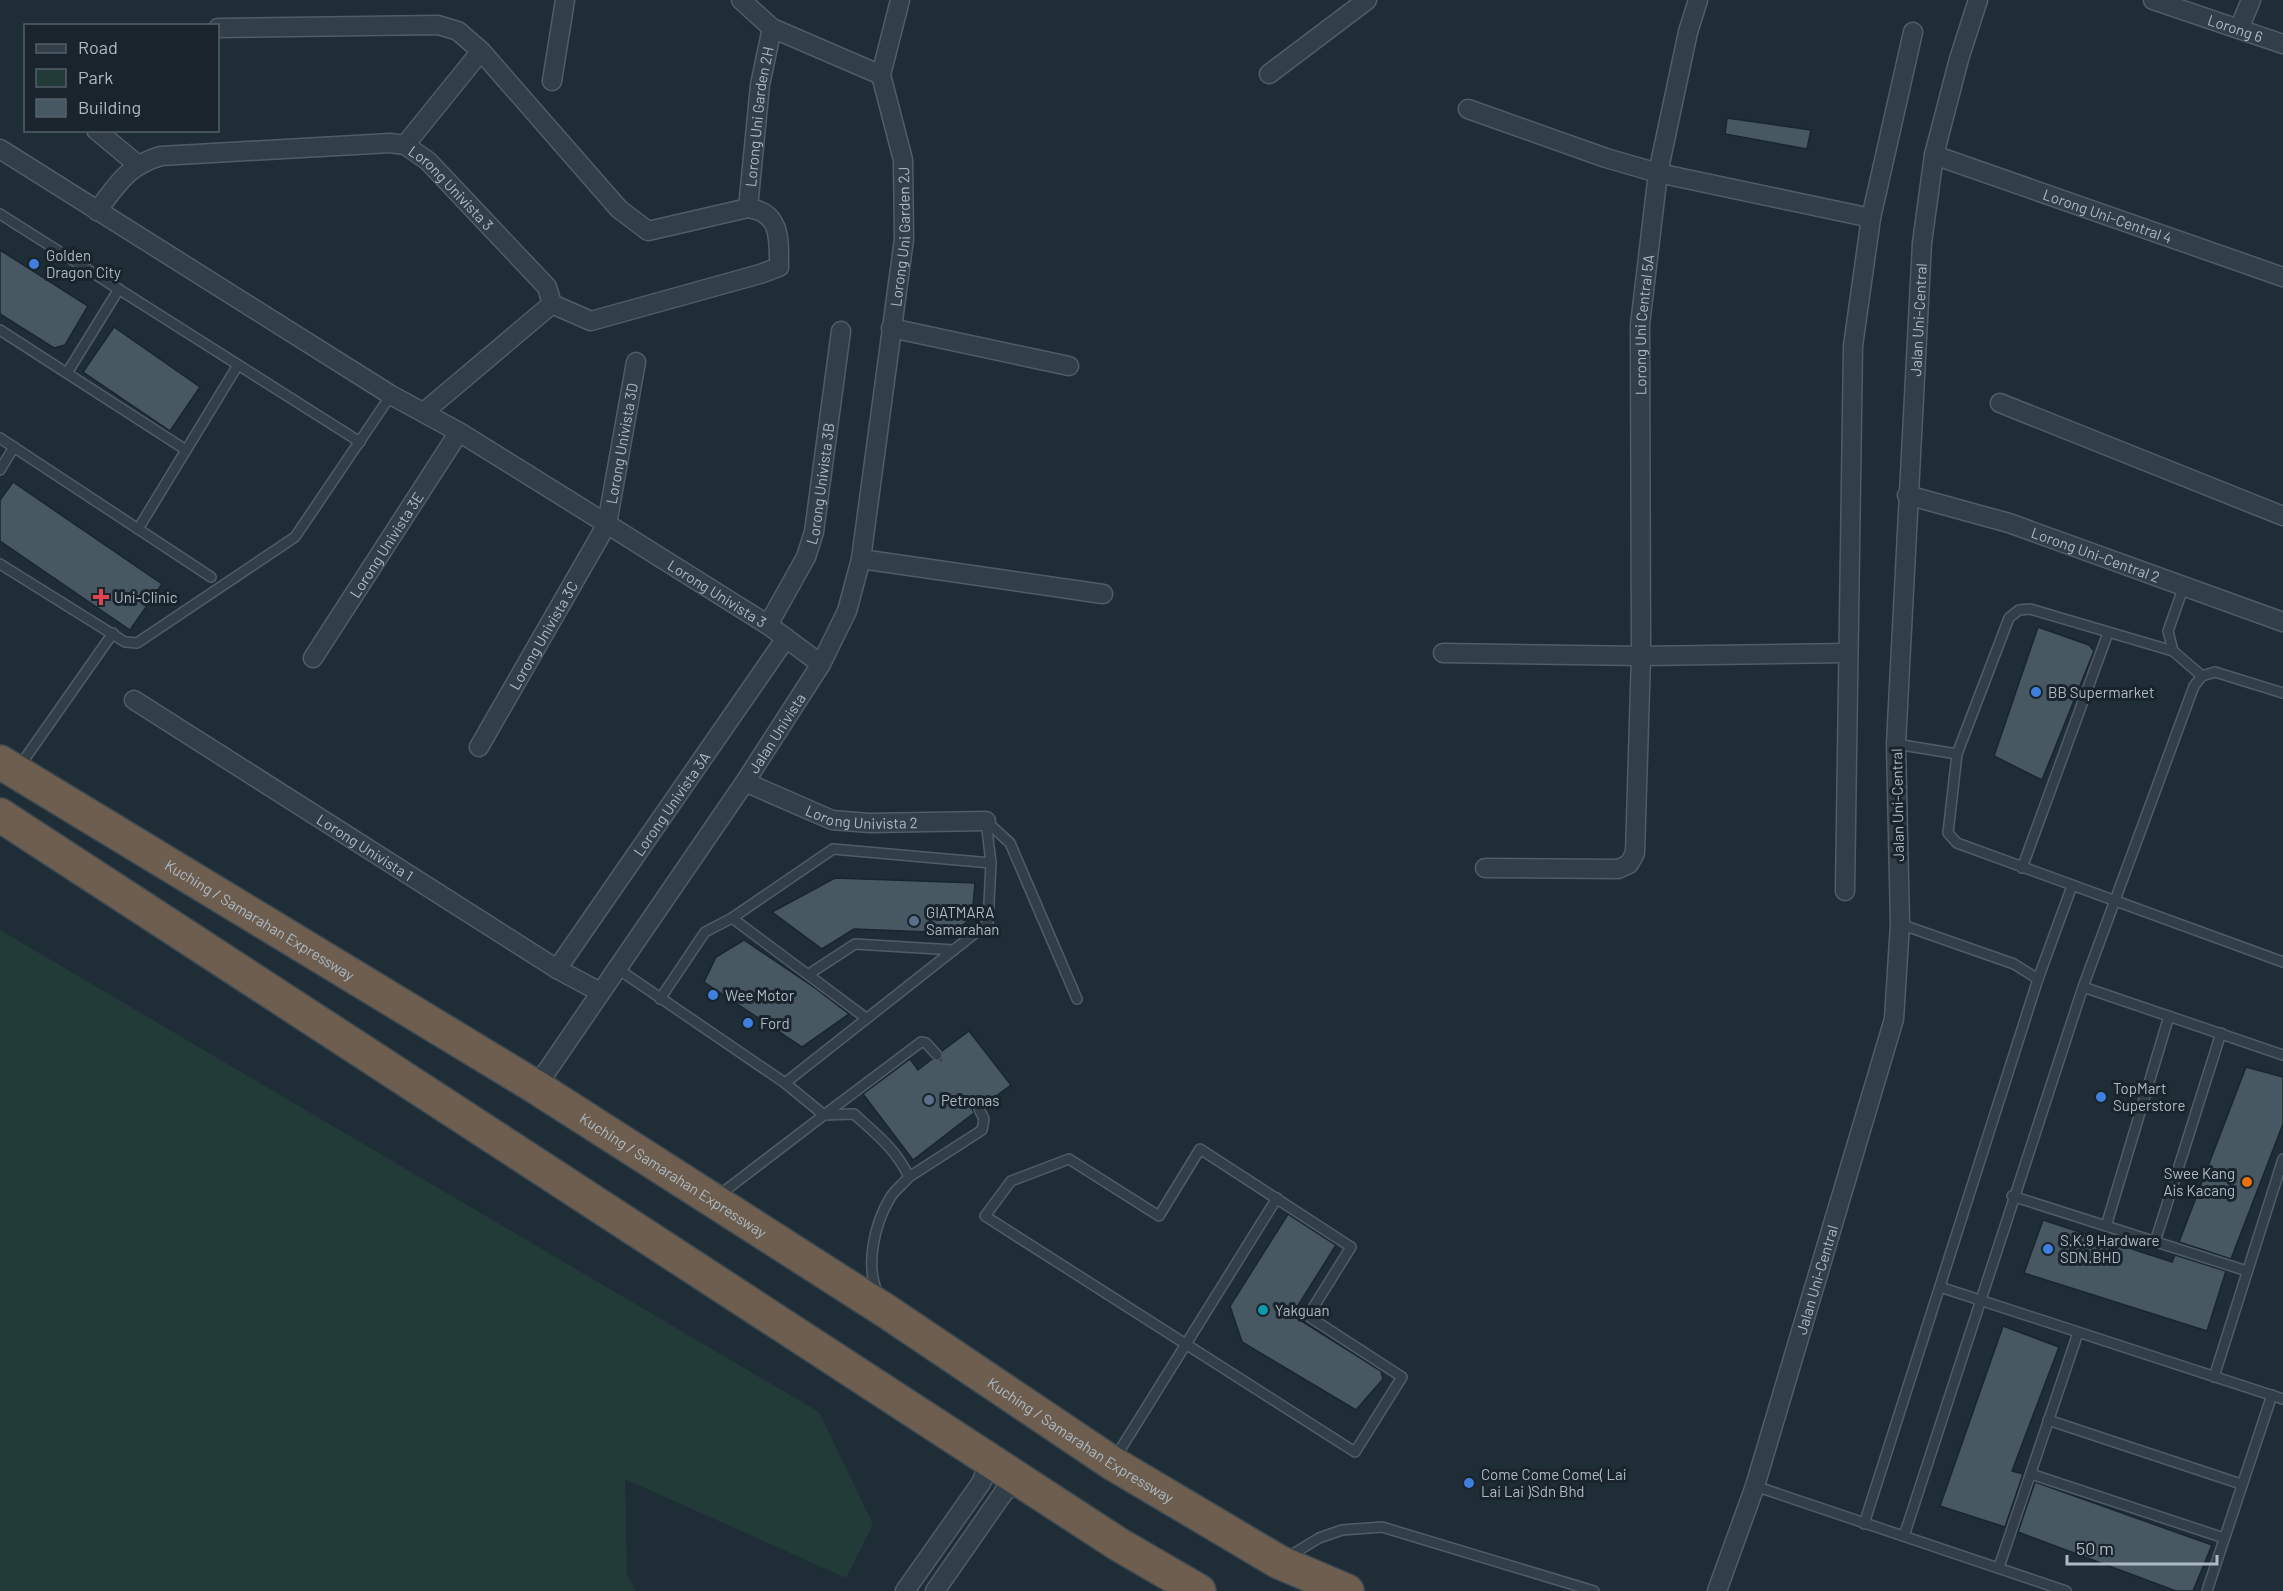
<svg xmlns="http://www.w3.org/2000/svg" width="2283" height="1591" viewBox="0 0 2283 1591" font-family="Barlow,sans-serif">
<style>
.green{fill:#223a38}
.building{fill:#475863;stroke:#1a262e;stroke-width:1.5}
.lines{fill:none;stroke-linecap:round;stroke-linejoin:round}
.lane-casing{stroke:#505d66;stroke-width:12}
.street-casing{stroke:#505d66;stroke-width:21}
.highway-casing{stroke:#3d4a52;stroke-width:36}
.lane{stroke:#333f48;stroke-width:9}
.street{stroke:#333f48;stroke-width:18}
.highway{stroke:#6e5e50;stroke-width:33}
.shop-dot{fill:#3f7fe0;stroke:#19242c;stroke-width:2}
.health-dot{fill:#e0444e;stroke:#19242c;stroke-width:2}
.service-dot{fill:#5c6f8a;stroke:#19242c;stroke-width:2}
.food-dot{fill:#e8710a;stroke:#19242c;stroke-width:2}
.culture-dot{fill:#0f9aa8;stroke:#19242c;stroke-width:2}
.labels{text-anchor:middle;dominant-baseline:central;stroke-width:6;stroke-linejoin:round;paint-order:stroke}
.street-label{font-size:15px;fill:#adbac5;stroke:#19242c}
.poi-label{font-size:15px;fill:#adbac5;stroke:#19242c;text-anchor:start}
</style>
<rect width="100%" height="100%" fill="#1f2d37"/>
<!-- green -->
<path class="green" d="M0,930L819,1412L873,1524L846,1578L625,1479L627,1574L636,1591H0Z"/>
<!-- building -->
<g class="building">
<path d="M1727,118L1811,130L1807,149L1725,134Z"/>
<path d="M0,250L88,306L65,345L54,348L0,314Z"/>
<path d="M114,327L200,387L170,431L83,372Z"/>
<path d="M13,482L162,584L130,630L0,541V500Z"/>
<path d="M2038,627L2089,645L2094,651L2042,780L1994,756Z"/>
<path d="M835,878L975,883L972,917L954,933L854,929L822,949L772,912Z"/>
<path d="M744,940L815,988L849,1014L802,1047L704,982L716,957Z"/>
<path d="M969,1031L1011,1085L984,1105L975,1103L972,1108L974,1113L913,1160L863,1094L910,1059L918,1070L932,1059L941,1060L942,1051Z"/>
<path d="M2246,1067L2283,1077V1124L2231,1259L2179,1242Z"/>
<path d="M1288,1214L1336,1245L1292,1315L1381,1371L1383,1379L1356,1410L1242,1342L1230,1306Z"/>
<path d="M2043,1220L2172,1262L2175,1255L2226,1271L2207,1331L2024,1273Z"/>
<path d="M2003,1326L2059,1347L2012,1471L2023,1474L2005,1527L1940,1506Z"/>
<path d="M2035,1482L2212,1545L2193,1591H2176L2018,1532Z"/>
</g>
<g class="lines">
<defs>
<g id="lane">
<path d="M0,214L360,442"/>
<path d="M0,330L186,450"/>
<path d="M67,373L119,289"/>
<path d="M0,438L211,577"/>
<path d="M0,470L14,447"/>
<path d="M138,529L238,365"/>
<path d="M0,564L125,642L137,643L295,537L391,395"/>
<path d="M2184,586L2168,631L2173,651L2202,676"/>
<path d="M2173,651L2030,609L2019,610L2009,618L1957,754L1948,833L1957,843L2283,962"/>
<path d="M1896,744L1957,754"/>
<path d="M19,767L113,633"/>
<path d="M986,821L1010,843L1077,999"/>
<path d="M2022,868L2108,633"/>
<path d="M732,918L866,1018"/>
<path d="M1900,924L2014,964L2038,979"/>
<path d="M618,969L785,1083L824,1115L921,1042L926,1043L937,1055"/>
<path d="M809,974L855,944L954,950"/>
<path d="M2083,987L2283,1055"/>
<path d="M660,999L705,932L732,918L833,849L991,863"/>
<path d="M785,1083L988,923L991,863L986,821"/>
<path d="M1200,1149L1351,1247L1308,1316L1402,1377L1355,1452L985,1216L1011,1181L1069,1159L1159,1216Z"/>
<path d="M909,1177L982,1130L984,1119L979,1109"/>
<path d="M718,1196L824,1115L854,1114C876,1134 896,1149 909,1177C903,1184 894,1191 890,1198C874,1225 865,1266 878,1294"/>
<path d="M2012,1196L2247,1271"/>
<path d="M2106,1226L2169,1016"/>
<path d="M2155,1242L2221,1033"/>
<path d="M1940,1287L2283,1399"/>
<path d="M2214,1377L2283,1159"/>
<path d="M2048,1420L2241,1484"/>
<path d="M1115,1458L1277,1198"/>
<path d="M2031,1474L2224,1538"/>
<path d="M1755,1486L2066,1591"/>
<path d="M1864,1524L2038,979L2072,886"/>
<path d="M1904,1536L2083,987L2194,686L2202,676L2215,672L2283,693"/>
<path d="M1288,1557L1319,1538L1342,1530L1382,1527L1594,1591"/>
<path d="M1999,1567L2078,1333"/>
<path d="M2207,1591L2272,1395"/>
</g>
<g id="street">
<path d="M741,0L772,28L881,75"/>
<path id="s1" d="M2153,0L2283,44"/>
<path d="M218,28L438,25L458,31L481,51L619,209L648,231L748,208C781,212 779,239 779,267L760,274L591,321L552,304"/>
<path d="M2239,29L2251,0"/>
<path d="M1269,74L1367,0"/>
<path d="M552,81L565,0"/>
<path d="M1468,109L1606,158L1658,173L1871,218"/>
<path d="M96,130L138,165"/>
<path d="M405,145L481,51"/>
<path id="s2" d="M0,149L391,395L459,432L607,524L768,625L821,664"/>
<path id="s3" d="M1934,155L2283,277"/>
<path id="s4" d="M748,208L760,85L772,28"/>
<path id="s5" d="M97,211C117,185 128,165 161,156L390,143L405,145L428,161L547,287L552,304L424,412"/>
<path d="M891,328L1069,366"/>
<path d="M2000,403L2283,516"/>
<path id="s6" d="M1907,495L2009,523L2283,622"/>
<path d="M861,559L1103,594"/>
<path id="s7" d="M768,625L806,557L814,532L841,331"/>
<path d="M1443,653L1641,656L1847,653"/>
<path id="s8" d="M313,658L459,432"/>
<path id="s9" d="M134,700L557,969L600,992"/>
<path id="s10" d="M479,747L607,524L636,362"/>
<path id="s11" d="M745,782L832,820L870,823L986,821"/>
<path id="s12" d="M1485,868L1618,869L1629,864L1635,853L1641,656L1640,325L1658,173L1688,32L1698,0"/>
<path d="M1845,891L1853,346L1871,218L1913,32"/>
<path id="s13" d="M557,969L786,638"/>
<path id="s14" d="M536,1087L745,782L821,664L847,611L861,559L904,239L903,160L881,75L900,0"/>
<path d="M905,1591L981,1483L990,1461"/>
<path d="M935,1591L1004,1492L1021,1479"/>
<path id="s15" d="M1717,1591L1755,1486L1894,1019L1900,924L1896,744L1922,243L1934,155L1959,59L1978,0"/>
</g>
<g id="highway">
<path id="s16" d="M0,762L536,1087L886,1311L1112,1463L1279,1562L1347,1591"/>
<path d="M0,815L1118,1544L1199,1591"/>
</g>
</defs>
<!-- lane casing -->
<use href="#lane" class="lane-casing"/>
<!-- street casing -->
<use href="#street" class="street-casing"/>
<!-- highway casing -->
<use href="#highway" class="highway-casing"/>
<!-- lane -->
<use href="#lane" class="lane"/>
<!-- street -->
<use href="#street" class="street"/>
<!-- highway -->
<use href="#highway" class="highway"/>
</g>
<!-- markers -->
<g class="shop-dot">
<circle cx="34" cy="264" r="6"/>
<circle cx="2036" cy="692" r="6"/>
<circle cx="713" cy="995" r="6"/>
<circle cx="748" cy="1023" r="6"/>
<circle cx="2101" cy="1097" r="6"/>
<circle cx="2048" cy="1249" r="6"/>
<circle cx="1469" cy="1483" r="6"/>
</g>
<path class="health-dot" d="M98 588h6v6h6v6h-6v6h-6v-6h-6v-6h6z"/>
<g class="service-dot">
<circle cx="914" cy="921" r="6"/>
<circle cx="929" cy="1100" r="6"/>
</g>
<circle class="food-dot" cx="2247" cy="1182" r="6"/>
<circle class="culture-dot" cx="1263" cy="1310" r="6"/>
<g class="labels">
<!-- street labels -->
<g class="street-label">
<text stroke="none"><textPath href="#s1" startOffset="87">Lorong 6</textPath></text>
<text stroke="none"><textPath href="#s4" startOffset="92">Lorong Uni Garden 2H</textPath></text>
<text stroke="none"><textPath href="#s5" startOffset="394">Lorong Univista 3</textPath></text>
<text stroke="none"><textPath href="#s3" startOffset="184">Lorong Uni-Central 4</textPath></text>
<text stroke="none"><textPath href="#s14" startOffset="948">Lorong Uni Garden 2J</textPath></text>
<text stroke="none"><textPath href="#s15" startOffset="1299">Jalan Uni-Central</textPath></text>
<text stroke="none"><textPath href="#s12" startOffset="686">Lorong Uni Central 5A</textPath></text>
<text stroke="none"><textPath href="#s10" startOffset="339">Lorong Univista 3D</textPath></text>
<text stroke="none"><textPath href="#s7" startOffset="153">Lorong Univista 3B</textPath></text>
<text stroke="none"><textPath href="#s8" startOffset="135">Lorong Univista 3E</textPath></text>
<text stroke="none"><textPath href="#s6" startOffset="198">Lorong Uni-Central 2</textPath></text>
<text stroke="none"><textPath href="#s2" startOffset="844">Lorong Univista 3</textPath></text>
<text stroke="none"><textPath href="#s10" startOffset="129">Lorong Univista 3C</textPath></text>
<text stroke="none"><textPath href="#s14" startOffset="428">Jalan Univista</textPath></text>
<text stroke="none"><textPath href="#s13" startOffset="201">Lorong Univista 3A</textPath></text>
<text transform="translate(1897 805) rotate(-91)">Jalan Uni-Central</text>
<text stroke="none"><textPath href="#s11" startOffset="124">Lorong Univista 2</textPath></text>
<text stroke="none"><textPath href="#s9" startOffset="274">Lorong Univista 1</textPath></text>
<text stroke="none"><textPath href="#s16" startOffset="304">Kuching / Samarahan Expressway</textPath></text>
<text stroke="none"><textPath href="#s16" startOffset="790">Kuching / Samarahan Expressway</textPath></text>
<text stroke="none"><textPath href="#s15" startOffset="327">Jalan Uni-Central</textPath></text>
<text stroke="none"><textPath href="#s16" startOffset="1276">Kuching / Samarahan Expressway</textPath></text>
</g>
<!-- poi labels -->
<g class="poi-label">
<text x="46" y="255">Golden<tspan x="46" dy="17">Dragon City</tspan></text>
<text x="114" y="597">Uni-Clinic</text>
<text x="2048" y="692">BB Supermarket</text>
<text x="926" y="912">GIATMARA<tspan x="926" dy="17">Samarahan</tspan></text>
<text x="725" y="995">Wee Motor</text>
<text x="760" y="1023">Ford</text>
<text x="2113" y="1088">TopMart<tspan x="2113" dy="17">Superstore</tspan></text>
<text x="941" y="1100">Petronas</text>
<text x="2235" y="1173" text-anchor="end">Swee Kang<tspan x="2235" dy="17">Ais Kacang</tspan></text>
<text x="2060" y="1240">S.K.9 Hardware<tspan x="2060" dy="17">SDN.BHD</tspan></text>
<text x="1275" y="1310">Yakguan</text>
<text x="1481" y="1474">Come Come Come( Lai<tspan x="1481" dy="17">Lai Lai )Sdn Bhd</tspan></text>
</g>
</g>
<!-- legend -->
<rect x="24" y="24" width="195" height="108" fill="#19242c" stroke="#546069" stroke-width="1.5"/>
<rect x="36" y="44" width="30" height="9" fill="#333f48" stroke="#546069" stroke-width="1.5"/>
<text x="78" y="54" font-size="18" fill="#adbac5">Road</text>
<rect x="36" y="69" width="30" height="18" fill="#223a38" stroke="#546069" stroke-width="1.5"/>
<text x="78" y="84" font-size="18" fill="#adbac5">Park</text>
<rect x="36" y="99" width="30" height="18" fill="#475863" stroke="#546069" stroke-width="1.5"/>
<text x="78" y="114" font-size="18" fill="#adbac5">Building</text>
<!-- scale -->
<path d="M2067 1555v9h150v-9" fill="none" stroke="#adbac5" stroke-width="3"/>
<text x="2076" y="1555" font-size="18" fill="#adbac5" stroke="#19242c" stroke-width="4.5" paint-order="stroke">50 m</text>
</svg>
